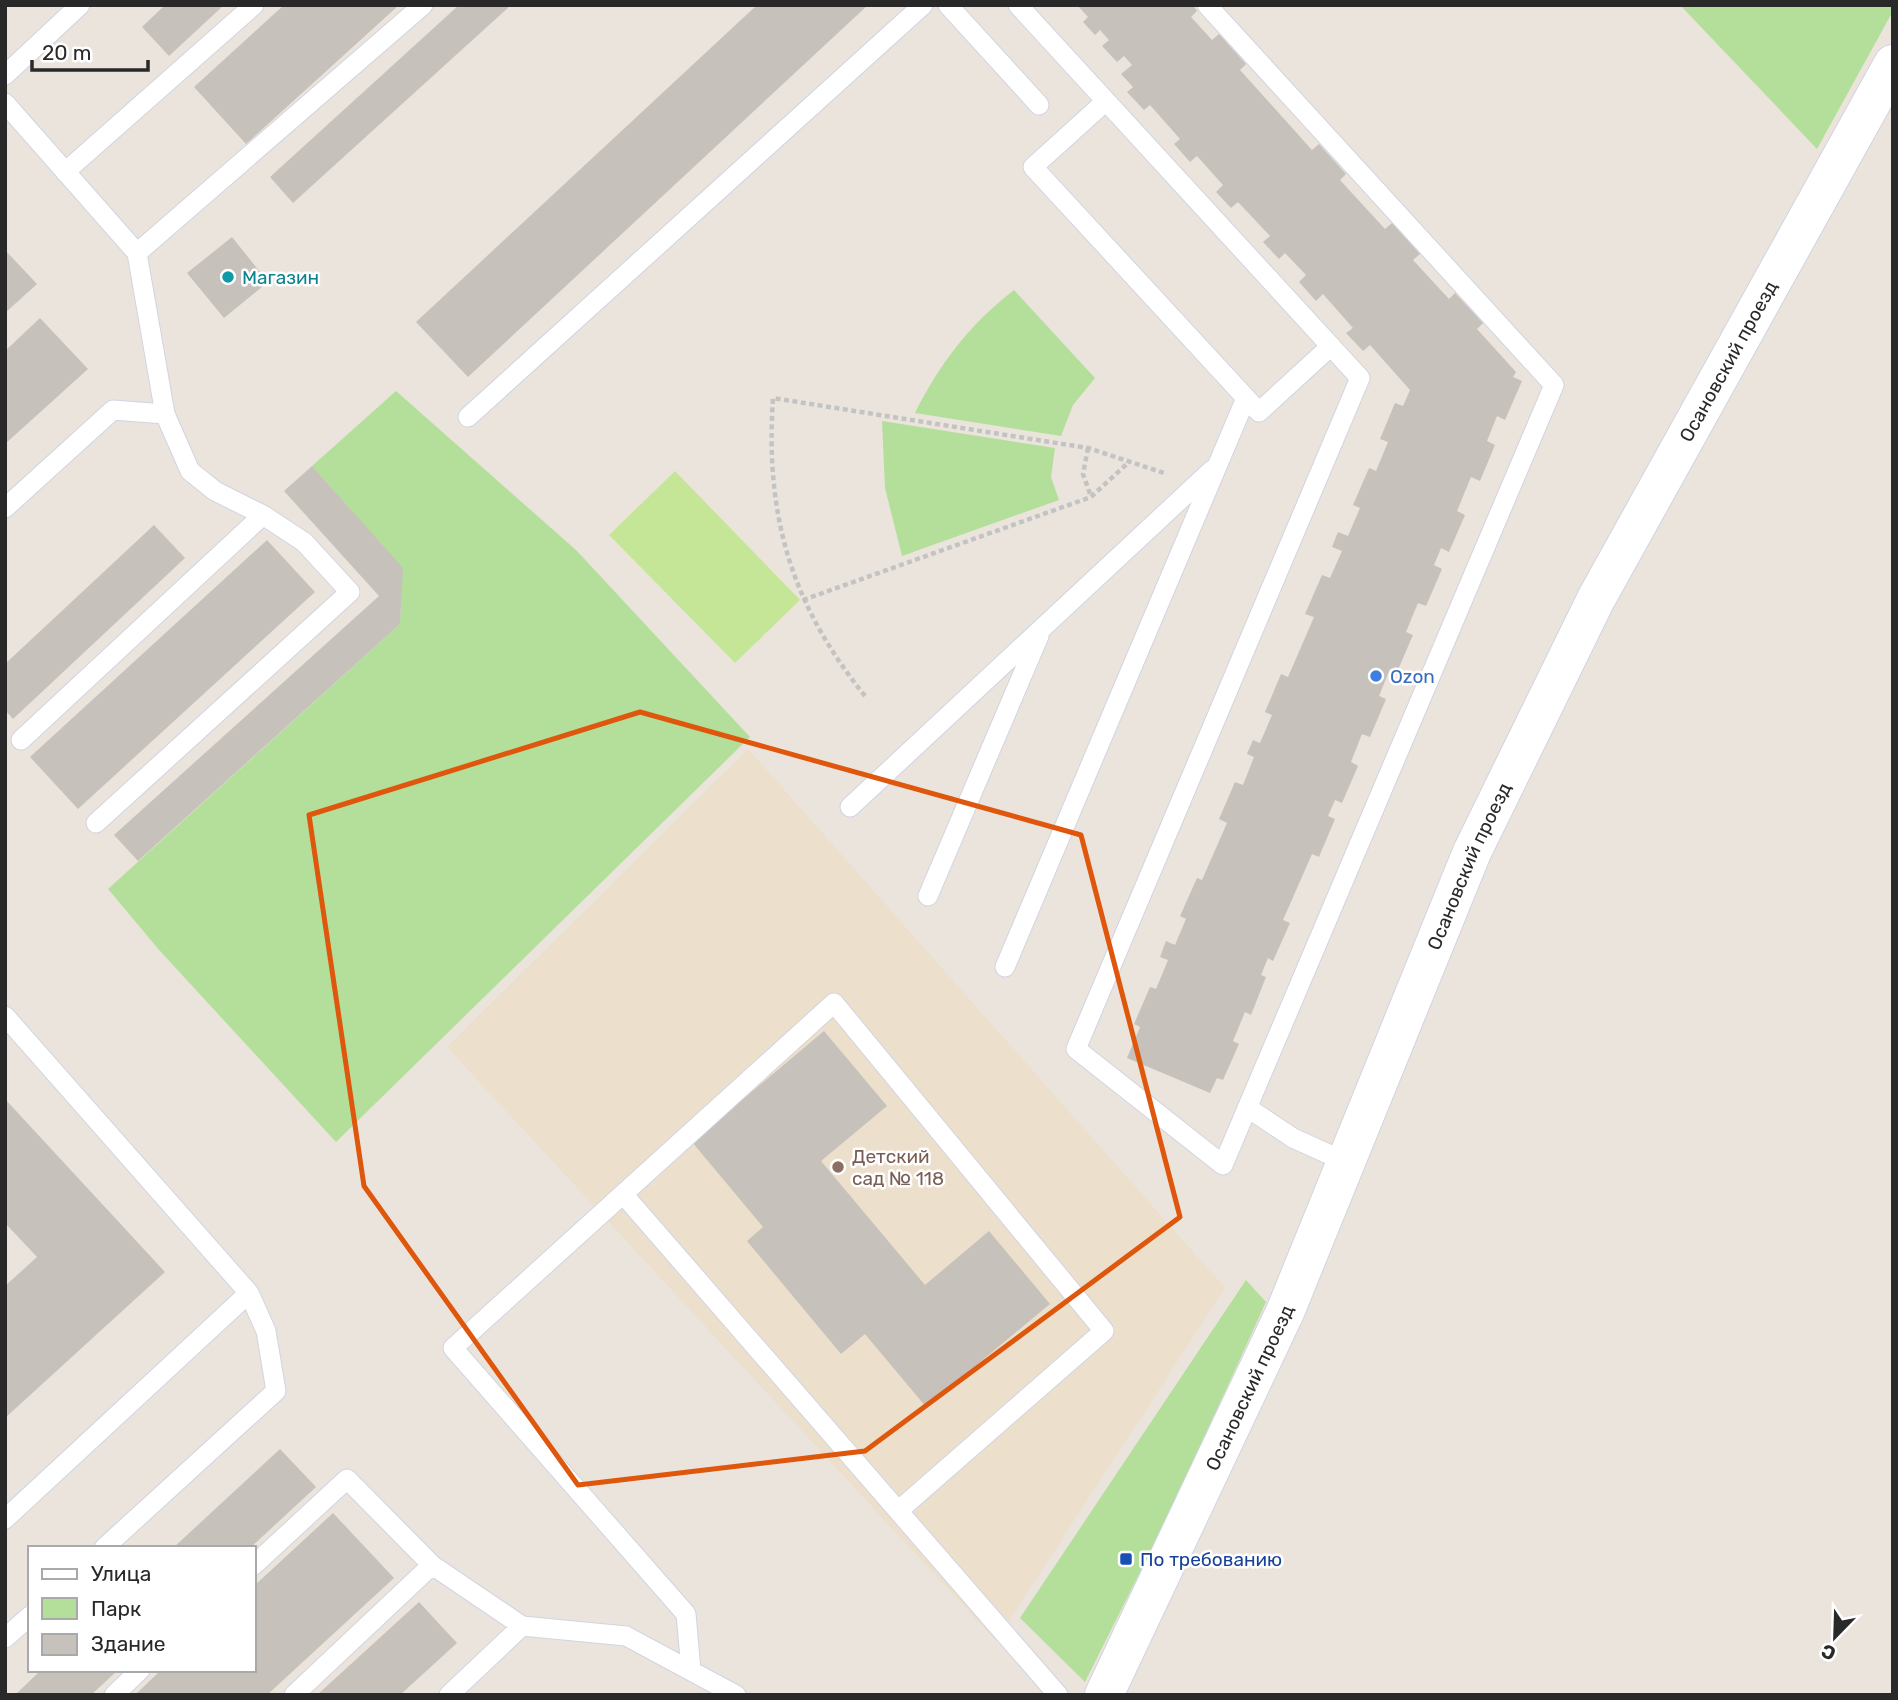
<svg xmlns="http://www.w3.org/2000/svg" width="1898" height="1700" viewBox="0 0 1898 1700" font-family="Rubik,sans-serif">
	<style>
		.education { fill: #ece0cc }
		.green { fill: #b3df9b }
		.pitch { fill: #c6e697 }
		.building { fill: #c6c1bb }
		.lines { fill: none; stroke-linecap: round; stroke-linejoin: round }
		.lane-casing { stroke: #d1d4e1; stroke-width: 21 }
		.street-casing { stroke: #d1d4e1; stroke-width: 40 }
		.path { stroke: #c3c3c3; stroke-width: 4.5; stroke-dasharray: 5 3.5; stroke-linecap: butt }
		.lane { stroke: #fff; stroke-width: 19 }
		.street { stroke: #fff; stroke-width: 38 }
		.marked { fill: none; stroke: #de570d; stroke-width: 5; stroke-linejoin: round }
		.culture-dot { fill: #0f9aa8; stroke: #fff; stroke-width: 2.5 }
		.shop-dot { fill: #3f7fe0; stroke: #fff; stroke-width: 2.5 }
		.education-dot { fill: #8d6e63; stroke: #fff; stroke-width: 2.5 }
		.transit-dot { fill: #1a4fb4; stroke: #fff; stroke-width: 2.5 }
		.labels { text-anchor: middle; dominant-baseline: central; stroke-width: 5; stroke-linejoin: round; paint-order: stroke }
		.culture-label { font-size: 19px; fill: #0d838f; stroke: #fff; text-anchor: start }
		.street-label { font-size: 19px; fill: #292929; stroke: #fff }
		.shop-label { font-size: 19px; fill: #366cbe; stroke: #fff; text-anchor: start }
		.education-label { font-size: 19px; fill: #785e54; stroke: #fff; text-anchor: start }
		.transit-label { font-size: 19px; fill: #164399; stroke: #fff; text-anchor: start }
	</style>
	<rect width="100%" height="100%" fill="#ebe4dc"/>
	<!-- education -->
	<path class="education" d="M748 749 1225 1288 996 1641 447 1047Z"/>
	<!-- green -->
	<path class="green" d="M1680 5H1893V11L1817 149Z
		M1014 290 1095 378 1073 405 1061 436 915 413C940 363 970 324 1014 290Z
		M396 391 576 550 750 737 336 1142 160 951 108 889 400 624 402 568 312 466Z
		M882 421 1055 448 1051 477 1059 500 902 556 885 488Z
		M1246 1280 1266 1302 1170 1512 1085 1682 1020 1618Z"/>
	<!-- pitch -->
	<path class="pitch" d="M675 471 800 600 735 663 609 535Z"/>
	<!-- building -->
	<path class="building" d="M165 5H224L169 56 142 27Z
		M284 5H399L246 144 194 87Z
		M459 5H511L293 203 270 177Z
		M757 5H868L468 377 416 322Z
		M1077 5H1193L1197 11 1191 17 1212 40 1219 34 1246 64 1240 70 1312 150 1319 144 1346 174 1340 180 1385 229 1392 223 1420 254 1413 260 1449 299 1455 293 1483 323 1477 329 1516 372 1513 377 1522 381 1505 420 1497 416 1487 441 1495 445 1480 481 1471 477 1457 511 1465 515 1449 552 1441 548 1434 565 1442 569 1426 606 1418 603 1406 632 1413 635 1397 672 1390 669 1379 696 1386 699 1370 737 1362 734 1351 762 1358 766 1342 803 1335 800 1328 816 1335 819 1319 857 1312 854 1283 920 1290 923 1273 961 1268 958 1261 975 1266 977 1251 1015 1245 1012 1233 1041 1239 1044 1223 1080 1217 1078 1210 1093 1127 1058 1140 1027 1134 1024 1150 987 1156 989 1168 960 1160 957 1166 941 1175 945 1186 919 1180 916 1197 878 1202 880 1227 823 1219 819 1235 782 1243 785 1254 757 1247 754 1253 740 1260 743 1272 715 1265 712 1281 674 1288 677 1314 617 1305 614 1322 575 1330 578 1342 551 1332 547 1338 532 1348 536 1360 508 1353 505 1369 468 1376 471 1388 442 1380 439 1395 403 1403 406 1410 390 1370 345 1363 351 1346 333 1353 328 1323 294 1316 301 1299 282 1306 275 1285 253 1279 259 1263 242 1270 236 1238 202 1231 208 1216 192 1223 185 1197 156 1190 162 1174 144 1180 139 1150 105 1144 110 1127 92 1133 87 1121 74 1132 65 1124 56 1117 62 1102 46 1109 40 1100 30 1095 35 1083 22 1088 17Z
		M232 237 268 282 224 318 187 273Z
		M5 250 37 284 5 313Z
		M40 318 88 369 5 444V351Z
		M312 466 403 568 400 624 138 861 114 835 379 596 284 491Z
		M154 525 185 558 13 719 5 710V664Z
		M267 540 315 592 78 809 30 757Z
		M824 1031 887 1106 821 1161 925 1285 989 1231 1050 1304 926 1407 865 1334 841 1354 747 1241 763 1227 692 1142Z
		M5 1099 165 1272 5 1418V1286L37 1257 5 1223Z
		M280 1449 316 1487 250 1548H173Z
		M333 1513 394 1578 267 1695H135L161 1670H254V1586Z
		M419 1602 457 1643 400 1695H317Z
		M41 1670H118L91 1695H15Z"/>
	<g class="lines">
		<defs>
			<path id="lane" d="M948 5 1039 105
				M1018 5 1360 378 1076 1049 1223 1165 1554 385 1207 5
				M5 75 80 5
				M1106 101 1033 167 1246 398 1259 412 1331 346
				M5 103 137 253 165 414 190 471 215 491 263 515
				M65 172 254 5
				M137 253 423 5
				M468 417 923 5
				M5 508 113 410 165 414
				M21 740 263 515 304 542 350 592 96 823
				M850 807 1212 470
				M928 896 1039 636
				M1005 967 1246 398
				M5 1016 249 1293 266 1331 276 1391 104 1548
				M1248 1108 1293 1138 1346 1162
				M623 1194 1058 1695
				M5 1519 249 1293
				M254 1565 347 1479 432 1565 522 1626 626 1636 736 1695
				M5 1638 30 1616
				M691 1670 686 1614 453 1348 834 1003 1104 1331 898 1511
				M114 1695 140 1670
				M294 1695 432 1565
				M449 1695 522 1626"/>
			<g id="street">
				<path id="s1" d="M1104 1695 1285 1312 1472 852 1596 599 1893 64"/>
			</g>
		</defs>
		<!-- lane casing -->
		<use href="#lane" class="lane-casing"/>
		<!-- street casing -->
		<use href="#street" class="street-casing"/>
		<!-- path -->
		<path class="path" d="M1088 448 1083 474 1091 497
			M803 600 1091 497 1129 462
			M865 696C791 604 765 516 773 398L1088 448 1167 474"/>
		<!-- lane -->
		<use href="#lane" class="lane"/>
		<!-- street -->
		<use href="#street" class="street"/>
	</g>
	<!-- marked area -->
	<path class="marked" d="M640 712 1081 835 1180 1217 865 1451 578 1485 364 1186 309 815Z"/>
	<!-- markers -->
	<circle class="culture-dot" cx="228" cy="277" r="7"/>
	<circle class="shop-dot" cx="1376" cy="676" r="7"/>
	<circle class="education-dot" cx="838" cy="1167" r="7"/>
	<rect class="transit-dot" x="1119" y="1552" width="14" height="14" rx="3.5"/>
	<g class="labels">
		<!-- culture labels -->
		<g class="culture-label">
			<text x="242" y="277">Магазин</text>
		</g>
		<!-- street labels -->
		<g class="street-label">
			<text stroke="none"><textPath href="#s1" startOffset="1474">Осановский проезд</textPath></text>
			<text stroke="none"><textPath href="#s1" startOffset="906">Осановский проезд</textPath></text>
			<text stroke="none"><textPath href="#s1" startOffset="340">Осановский проезд</textPath></text>
		</g>
		<!-- shop labels -->
		<g class="shop-label">
			<text x="1390" y="676">Ozon</text>
		</g>
		<!-- education labels -->
		<g class="education-label">
			<text x="852" y="1156">Детский<tspan x="852" dy="22">сад № 118</tspan></text>
		</g>
		<!-- transit labels -->
		<g class="transit-label">
			<text x="1140" y="1559">По требованию</text>
		</g>
	</g>
	<!-- border -->
	<rect width="1898" height="1700" fill="none" stroke="#292929" stroke-width="14"/>
	<!-- legend -->
	<rect x="28" y="1546" width="228" height="126" fill="#ffffff" stroke="#a9a9a9" stroke-width="2"/>
	<rect x="42" y="1569" width="35" height="10" fill="#ffffff" stroke="#a9a9a9" stroke-width="2"/>
	<text x="91" y="1581" font-size="21" fill="#292929">Улица</text>
	<rect x="42" y="1598" width="35" height="21" fill="#b3df9b" stroke="#a9a9a9" stroke-width="2"/>
	<text x="91" y="1616" font-size="21" fill="#292929">Парк</text>
	<rect x="42" y="1634" width="35" height="21" fill="#c6c1bb" stroke="#a9a9a9" stroke-width="2"/>
	<text x="91" y="1651" font-size="21" fill="#292929">Здание</text>
	<!-- north arrow -->
	<g transform="translate(1835 1637) rotate(203)" stroke="#ffffff" stroke-width="5" paint-order="stroke">
	<path d="M0-5L12 26L0 18L-12 26Z" fill="#292929"/>
	<text y="-10" font-size="19" font-weight="bold" text-anchor="middle" fill="#292929">С</text>
	</g>
	<!-- scale -->
	<path d="M32 60v10h116v-10" fill="none" stroke="#292929" stroke-width="3.5"/>
	<text x="42" y="60" font-size="21" fill="#292929" stroke="#ffffff" stroke-width="5" paint-order="stroke">20 m</text>
</svg>
